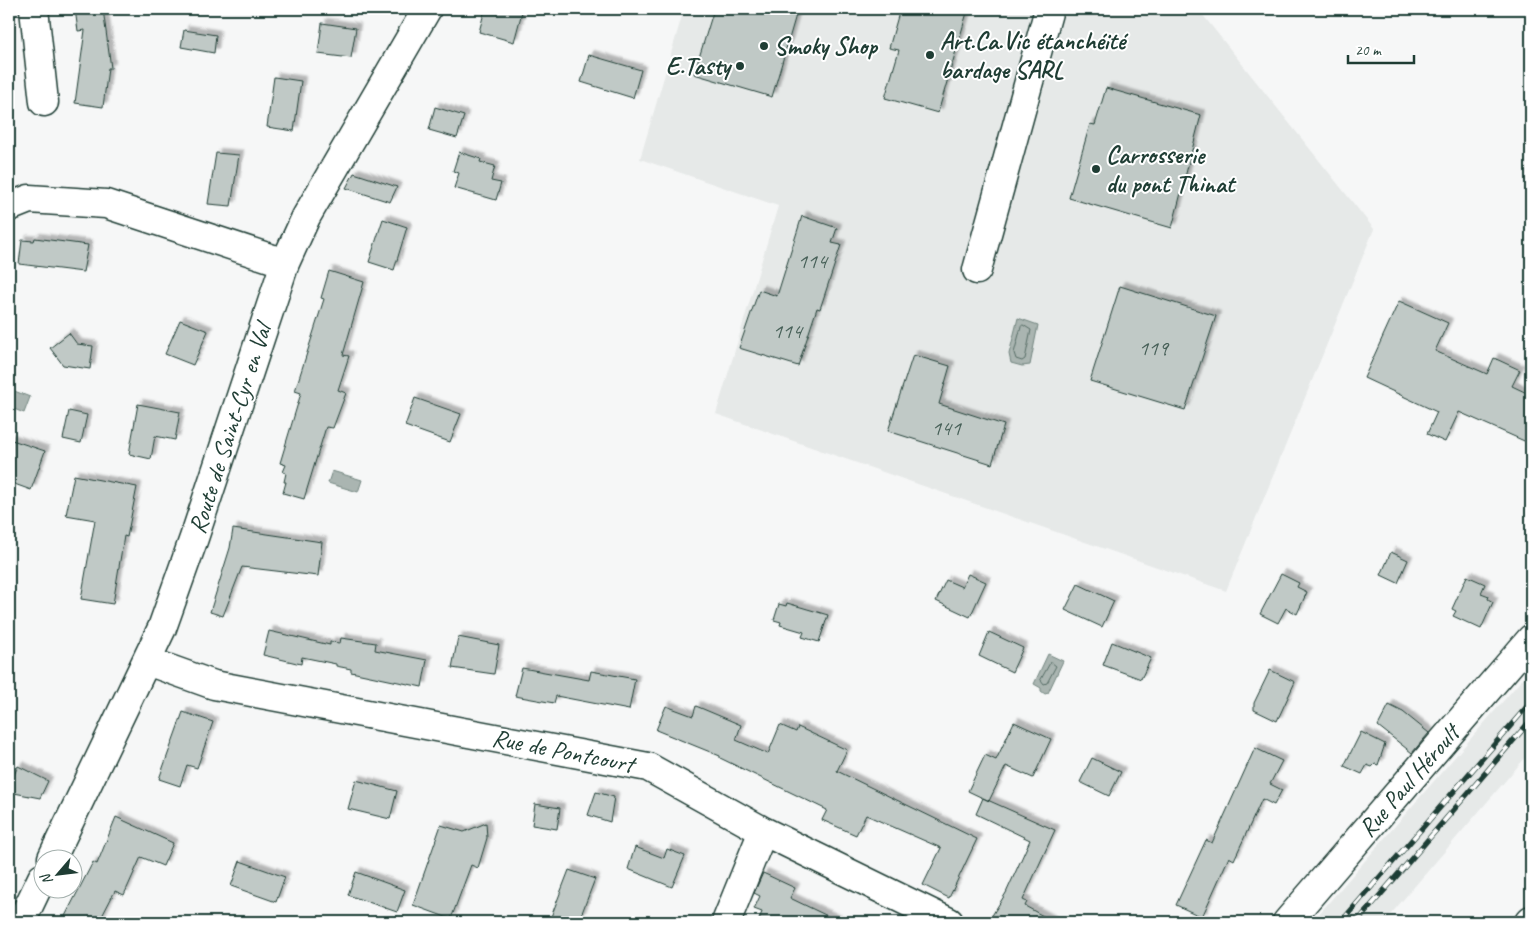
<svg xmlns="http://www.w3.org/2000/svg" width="1540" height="931" viewBox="0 0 1540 931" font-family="Caveat,sans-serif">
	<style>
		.built { fill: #e6e9e8 }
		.water { fill: #aab5b1; stroke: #72857f }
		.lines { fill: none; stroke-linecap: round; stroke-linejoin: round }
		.shore { stroke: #576d66; stroke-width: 1 }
		.building { fill: #c0c9c6; stroke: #1f3d34; filter: url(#shadow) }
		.minor-casing { stroke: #1f3d34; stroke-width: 31 }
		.major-casing { stroke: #1f3d34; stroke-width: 31 }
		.minor { stroke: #fff; stroke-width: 28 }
		.major { stroke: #fff; stroke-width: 28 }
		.rail-casing { stroke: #1f3d34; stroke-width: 5.5 }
		.rail { stroke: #fff; stroke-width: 4; stroke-dasharray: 11; stroke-linecap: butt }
		.poi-dot { fill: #1f3d34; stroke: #fff; stroke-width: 2 }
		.labels { text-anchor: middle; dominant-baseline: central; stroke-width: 4; stroke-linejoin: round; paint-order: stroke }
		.number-label { font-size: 22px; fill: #476058 }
		.poi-label { font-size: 25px; font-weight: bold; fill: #1f3d34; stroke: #fff; text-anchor: start }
		.street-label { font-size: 25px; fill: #1f3d34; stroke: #fff }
	</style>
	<defs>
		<filter id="shadow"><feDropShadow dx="4.5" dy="-4.5" stdDeviation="1" flood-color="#0004"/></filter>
	</defs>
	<rect width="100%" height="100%" fill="#f6f7f7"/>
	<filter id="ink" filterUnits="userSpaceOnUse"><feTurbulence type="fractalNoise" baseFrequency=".02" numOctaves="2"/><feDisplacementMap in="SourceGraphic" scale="10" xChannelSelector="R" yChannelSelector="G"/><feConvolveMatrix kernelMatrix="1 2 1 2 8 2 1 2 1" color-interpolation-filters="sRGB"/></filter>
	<g filter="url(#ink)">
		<!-- built -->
		<path class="built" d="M684 9H1198L1374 229 1226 591 716 414 778 206 640 159Z
			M1531 669V751L1384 922H1312Z"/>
		<!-- water -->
		<path class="water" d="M1018 318 1038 325 1030 365 1022 366 1011 363 1009 354Z
			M9 389 30 397 24 413 9 407Z
			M332 471 362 480 358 492 328 483Z
			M1048 654 1063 661 1048 693 1045 694 1041 691V688L1034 684Z"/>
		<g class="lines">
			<!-- shore -->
			<path class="shore" d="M1023 325 1031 330 1025 359 1022 361 1016 359 1014 353 1021 327Z
				M1051 662 1056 666 1047 683 1044 684 1041 680Z"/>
		</g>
		<!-- building -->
		<path class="building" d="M75 9H103L111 68H108L103 107 75 103 85 30 78 31Z
			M485 9H511L522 12 514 42 479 32Z
			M714 9H775L796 15 772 97 694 74Z
			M900 9H968L938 113 885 98 899 50 889 48Z
			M322 23 356 28 351 58 318 54Z
			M184 30 216 35 214 53 181 47Z
			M589 55 641 70 633 98 581 82Z
			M274 77 301 81 294 131 267 127Z
			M1106 88 1201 115 1172 228 1069 198 1090 124 1095 125Z
			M435 107 464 116 457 138 429 130Z
			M459 152 481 159 480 162 495 166 491 181 501 183 496 200 454 188 459 173 453 171Z
			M216 153 239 155 231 206 208 204Z
			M354 173 397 187 390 202 346 188Z
			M802 216 837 228 832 243 841 245 820 309 817 308 798 366 739 348 759 290 777 296Z
			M383 219 407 227 394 270 369 262Z
			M35 238 88 245 83 272 19 264 22 240 34 241Z
			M329 271 364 282 343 355 349 356 338 390 346 393 333 428 326 427 304 499 283 493 286 482H284L286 473 283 472 286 465 280 463 301 393 295 391 324 299 321 298Z
			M1120 286 1216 316 1185 410 1090 381Z
			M1399 301 1448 323 1435 351 1487 374 1494 358 1520 370 1512 386 1531 395V444L1459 412 1445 442 1427 434 1437 412 1364 378Z
			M180 320 208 331 193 365 165 354Z
			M69 333 77 344 93 346 90 369 63 365 50 348Z
			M913 355 950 366 939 404 1004 425 992 464 888 431Z
			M415 398 461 414 450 442 405 426Z
			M138 404 180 412 175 440 155 436 151 459 129 454Z
			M69 411 87 415 81 443 63 439Z
			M9 439 45 451 31 490 9 482Z
			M74 475 137 487 127 537 124 536 113 604 81 599 95 520 66 515Z
			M233 529 322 542 318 576 242 567 223 616 210 612 230 548Z
			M1391 552 1408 560 1398 583 1381 575Z
			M968 574 986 582 970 617 936 601 946 580 962 587Z
			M1281 574 1299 583 1297 587 1307 592 1297 614 1286 608 1278 623 1260 614Z
			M1467 576 1485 584 1481 593 1489 596 1488 599 1493 602 1481 629 1453 616 1456 611 1452 609Z
			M1078 584 1114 601 1102 627 1065 610Z
			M787 603 828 615 819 642 802 637 804 632 780 625 781 622 774 620 779 604 786 606Z
			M269 631 330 645V642L340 643 341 638 376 643 375 650 427 660 422 687 351 672V669L336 666V664L302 657 301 664 263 655Z
			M989 632 1023 648 1012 672 979 656Z
			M458 637 499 645 494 674 452 668Z
			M1112 642 1151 658 1141 679 1103 665Z
			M522 668 589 680 591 671 635 679 629 710 556 696 554 703 515 696Z
			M1270 670 1295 682 1277 721 1254 710V703Z
			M1389 705 1403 712 1429 733 1412 753 1378 726Z
			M666 706 693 716 696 706 741 725 736 740 768 754 780 725 796 732 798 727 847 750 837 771 977 839 949 898 923 885 941 848 866 815 856 835 822 820 827 810 720 758V756L656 730Z
			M183 712 213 722 197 768 187 765 180 786 159 779Z
			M1014 722 1051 739 1033 778 1006 766 989 801 968 791 985 755 996 760Z
			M1361 732 1385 744 1378 765 1375 764 1372 767 1367 765 1362 774 1344 766Z
			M1255 748 1282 761 1270 784 1282 790 1274 805 1262 799 1234 860 1229 857 1202 917 1176 905 1206 840 1212 843Z
			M1092 758 1121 772 1109 796 1080 782Z
			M18 766 48 781 40 798 9 792V786Z
			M356 780 397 791 390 819 348 809Z
			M596 792 614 797 610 822 588 815Z
			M983 798 1055 830 1023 900 1027 902 1025 906 1054 922H988L1006 893 1030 840 976 814Z
			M535 804 560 808 557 829 532 825Z
			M116 817 173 843 163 866 141 857 124 895 115 891 99 922H62L93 862 97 864Z
			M486 823 487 838 478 868 471 865 451 919 413 905 441 825 464 832Z
			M635 847 664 858 667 849 685 856 672 887 628 869Z
			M240 861 285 877 276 902 231 886Z
			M569 870 595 879 580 918 572 915 571 922H549Z
			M356 872 405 890 397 912 348 895Z
			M763 873 795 888 790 898 840 922H758L762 912 754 909 760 896 754 893Z"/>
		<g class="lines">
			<defs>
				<path id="minor" d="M34 9 44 102
					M9 207 29 199 106 204 285 263
					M977 270 1049 9
					M147 661 214 685 648 767 763 831 949 922
					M52 858 162 628 194 538 285 263 306 217 427 9
					M21 922 42 878
					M726 922 763 831
					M1287 922 1531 639"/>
				<path id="major" d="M1529 922 1531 920"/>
			</defs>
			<!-- minor casing -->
			<use href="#minor" class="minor-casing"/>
			<!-- major casing -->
			<use href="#major" class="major-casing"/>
			<!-- minor -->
			<use href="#minor" class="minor"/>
			<!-- major -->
			<use href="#major" class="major"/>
			<defs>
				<path id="rail" d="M1341 922 1531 702
					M1357 922 1531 720"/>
			</defs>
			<!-- rail casing -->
			<use href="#rail" class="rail-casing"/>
			<!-- rail -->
			<use href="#rail" class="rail"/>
		</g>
	</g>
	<!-- markers -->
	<g class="poi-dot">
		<circle cx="764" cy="46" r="5"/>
		<circle cx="930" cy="55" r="5"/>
		<circle cx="740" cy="66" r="5"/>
		<circle cx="1096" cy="169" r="5"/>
	</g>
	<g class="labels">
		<!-- number labels -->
		<g class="number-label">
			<text x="812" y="261">114</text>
			<text x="787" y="331">114</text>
			<text x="1153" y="348">119</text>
			<text x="946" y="428">141</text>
		</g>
		<!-- poi labels -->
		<g class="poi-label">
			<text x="940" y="41">Art.Ca.Vic étanchéité<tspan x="940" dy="29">bardage SARL</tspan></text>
			<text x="774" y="46">Smoky Shop</text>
			<text x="730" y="66" text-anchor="end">E.Tasty</text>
			<text x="1106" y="155">Carrosserie<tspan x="1106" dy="29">du pont Thinat</tspan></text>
		</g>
		<!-- street labels -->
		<g class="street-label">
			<text transform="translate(230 429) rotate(-72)">Route de Saint-Cyr en Val</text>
			<text transform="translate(563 751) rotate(11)">Rue de Pontcourt</text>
			<text transform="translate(1409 781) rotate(-49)">Rue Paul Héroult</text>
		</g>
	</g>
	<!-- margin -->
	<rect width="1540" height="931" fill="none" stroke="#fff" stroke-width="30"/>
	<rect x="15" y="15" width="1510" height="901" fill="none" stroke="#1f3d34" stroke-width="2" filter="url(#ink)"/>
	<!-- north arrow -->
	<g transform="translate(58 874) rotate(242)"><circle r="24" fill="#ffffff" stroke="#a5b1ae"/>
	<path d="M0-4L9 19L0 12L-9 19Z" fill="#1f3d34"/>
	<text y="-8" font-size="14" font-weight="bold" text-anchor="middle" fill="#1f3d34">N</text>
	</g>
	<!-- scale -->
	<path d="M1348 55v8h66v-8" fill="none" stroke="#1f3d34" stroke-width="2.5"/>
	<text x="1355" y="55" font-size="15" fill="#1f3d34" stroke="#ffffff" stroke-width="4" paint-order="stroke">20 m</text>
</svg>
